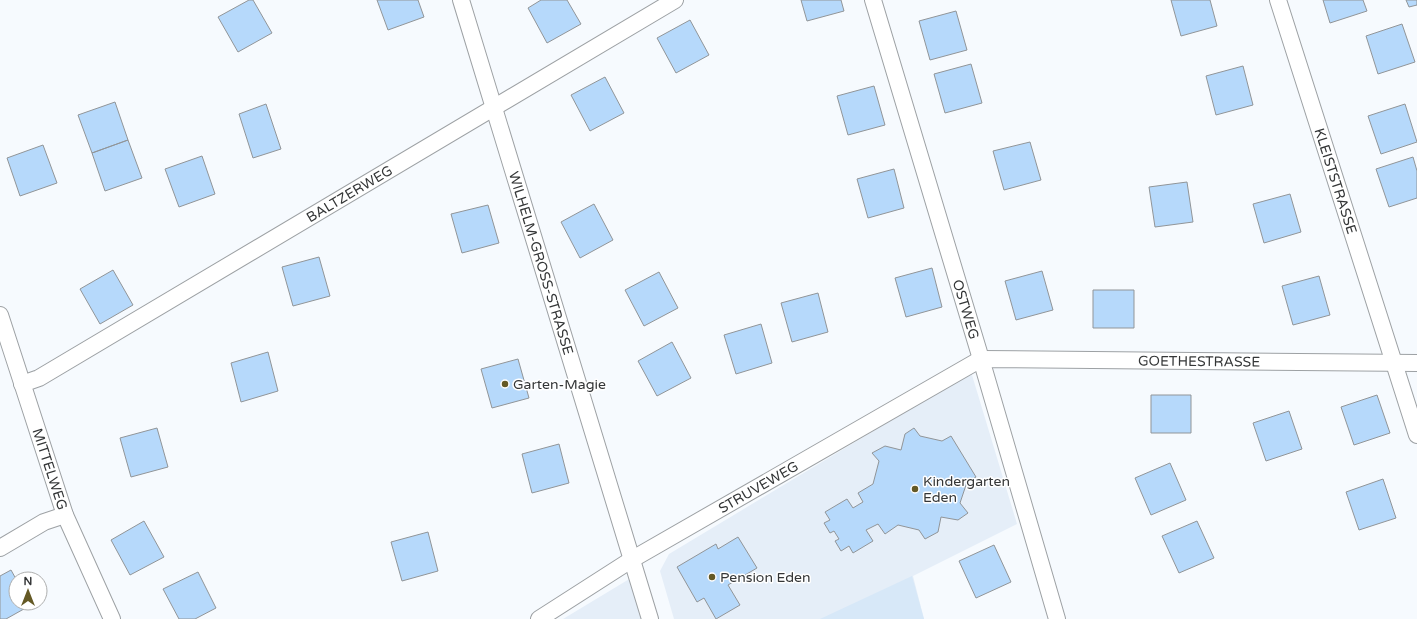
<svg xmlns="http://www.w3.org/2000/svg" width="1417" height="619" viewBox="0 0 1417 619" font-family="'Varela Round',sans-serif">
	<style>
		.built { fill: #e5eef8 }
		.green { fill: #d7e8f8 }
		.building { fill: #b6d9fb; stroke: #919598 }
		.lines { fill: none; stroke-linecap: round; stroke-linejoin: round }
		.street-casing { stroke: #9da1a4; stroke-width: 18 }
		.street { stroke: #fff; stroke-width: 16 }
		.poi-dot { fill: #645925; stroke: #fff; stroke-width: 1.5 }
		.labels { text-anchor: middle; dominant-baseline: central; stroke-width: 3; stroke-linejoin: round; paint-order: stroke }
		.street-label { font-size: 14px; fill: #343637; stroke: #fff }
		.poi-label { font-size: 14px; fill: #343637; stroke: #fff; text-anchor: start }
	</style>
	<rect width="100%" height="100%" fill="#f6fafe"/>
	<!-- built -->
	<path class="built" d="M972 375 1017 524 913 576 924 619H674L660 571 669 554 960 379Z
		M631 578 644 619H563Z"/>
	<!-- green -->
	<path class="green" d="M912 576 924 619H820Z"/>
	<!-- building -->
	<path class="building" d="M249 0H253L272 33 238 52 218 17Z
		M377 0H418L424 17 388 30Z
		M541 0H567L581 24 547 43 528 8Z
		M801 0H841L844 11 807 21Z
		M1171 0H1210L1217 26 1181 36Z
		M1323 0H1363L1367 11 1330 23Z
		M1406 0H1417V5L1409 7Z
		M956 11 967 50 930 60 919 21Z
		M690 20 709 55 676 73 657 38Z
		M1402 24 1415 62 1378 74 1366 36Z
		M971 64 982 103 945 113 934 74Z
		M1243 66 1253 105 1216 115 1206 76Z
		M605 77 624 113 590 131 571 95Z
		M874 86 885 125 848 135 837 96Z
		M115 102 128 140 92 153 78 115Z
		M266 104 281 149 253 158 239 114Z
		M1405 104 1417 142 1381 154 1368 116Z
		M128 140 142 178 105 191 92 153Z
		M1030 142 1041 180 1004 190 993 151Z
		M43 145 57 183 20 196 7 158Z
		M202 156 215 194 179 207 165 169Z
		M1413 157 1417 171V198L1389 207 1376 169Z
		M894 169 904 208 868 218 857 179Z
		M1187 182 1193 222 1155 227 1149 187Z
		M1290 194 1301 232 1264 243 1253 204Z
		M594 204 613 240 580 258 561 222Z
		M488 205 499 243 462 253 451 214Z
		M319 257 330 296 293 306 282 267Z
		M932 268 942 307 906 317 895 278Z
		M113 270 133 305 100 324 80 289Z
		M1042 271 1053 310 1016 320 1005 281Z
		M659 272 678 308 644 326 625 290Z
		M1319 276 1330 315 1293 325 1282 286Z
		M1093 290H1134V328H1093Z
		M818 293 828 332 792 342 781 303Z
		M761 324 772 363 736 374 724 335Z
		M672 342 691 378 657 396 638 361Z
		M268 352 278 391 241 402 231 363Z
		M518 359 529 398 492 408 481 369Z
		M1151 395H1191V433H1151Z
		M1377 395 1390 433 1354 445 1341 407Z
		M1289 411 1302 449 1266 461 1253 423Z
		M157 428 168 467 131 477 120 438Z
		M914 428 920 436 942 441 951 436 976 477 967 482 960 503 968 513 958 520 941 517 938 532 925 539 919 530 898 525 885 534 878 524 866 530 873 541 853 553 849 546 841 551 835 541 839 539 834 531 830 533 824 523 830 520 825 512 847 499 853 508 863 502 858 493 873 484 879 461 872 453 885 446 901 450 905 434Z
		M559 444 569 483 532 493 522 454Z
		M1170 463 1186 500 1151 515 1135 478Z
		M1383 479 1396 518 1359 530 1346 492Z
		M144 521 164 557 130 575 111 540Z
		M1197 521 1214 558 1179 573 1162 536Z
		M428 532 438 571 402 581 391 542Z
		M738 537 757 568 728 585 740 605 716 619 704 598 697 602 677 567 716 544 718 549Z
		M994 545 1011 582 976 598 959 561Z
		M11 570 16 579V603H29L31 605 6 619H0V576Z
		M198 572 216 608 195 619H179L163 589Z"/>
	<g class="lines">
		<defs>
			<g id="street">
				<path id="s1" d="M461 0 650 619"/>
				<path id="s2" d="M873 0 981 359 1057 619"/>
				<path id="s3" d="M1278 0 1417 435"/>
				<path id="s4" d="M0 315 65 515 112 619"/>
				<path id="s5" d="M22 384 39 378 675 0"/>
				<path d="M0 548 44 522 65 515"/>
				<path id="s6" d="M539 619 631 560 981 359 1417 363"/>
			</g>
		</defs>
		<!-- street casing -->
		<use href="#street" class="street-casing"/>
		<!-- street -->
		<use href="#street" class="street"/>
	</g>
	<!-- markers -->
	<g class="poi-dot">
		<circle cx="505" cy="384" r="4"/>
		<circle cx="915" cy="489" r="4"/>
		<circle cx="712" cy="577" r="4"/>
	</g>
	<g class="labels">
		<!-- street labels -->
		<g class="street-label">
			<text stroke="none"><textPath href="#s3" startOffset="190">KLEISTSTRASSE</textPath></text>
			<text stroke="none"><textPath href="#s5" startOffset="379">BALTZERWEG</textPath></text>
			<text stroke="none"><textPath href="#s1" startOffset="275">WILHELM-GROSS-STRASSE</textPath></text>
			<text stroke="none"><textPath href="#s2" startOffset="323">OSTWEG</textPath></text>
			<text stroke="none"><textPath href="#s6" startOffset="731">GOETHESTRASSE</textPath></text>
			<text stroke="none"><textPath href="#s4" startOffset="162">MITTELWEG</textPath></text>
			<text stroke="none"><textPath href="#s6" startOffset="256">STRUVEWEG</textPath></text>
		</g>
		<!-- poi labels -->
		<g class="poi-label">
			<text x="513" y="384">Garten-Magie</text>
			<text x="923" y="481">Kindergarten<tspan x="923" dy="16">Eden</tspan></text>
			<text x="720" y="577">Pension Eden</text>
		</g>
	</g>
	<!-- north arrow -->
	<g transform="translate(28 591)"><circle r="19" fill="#ffffff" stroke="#aeafaf"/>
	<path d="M0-3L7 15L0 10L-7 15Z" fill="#645925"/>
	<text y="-6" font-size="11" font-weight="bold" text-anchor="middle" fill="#343637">N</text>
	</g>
</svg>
